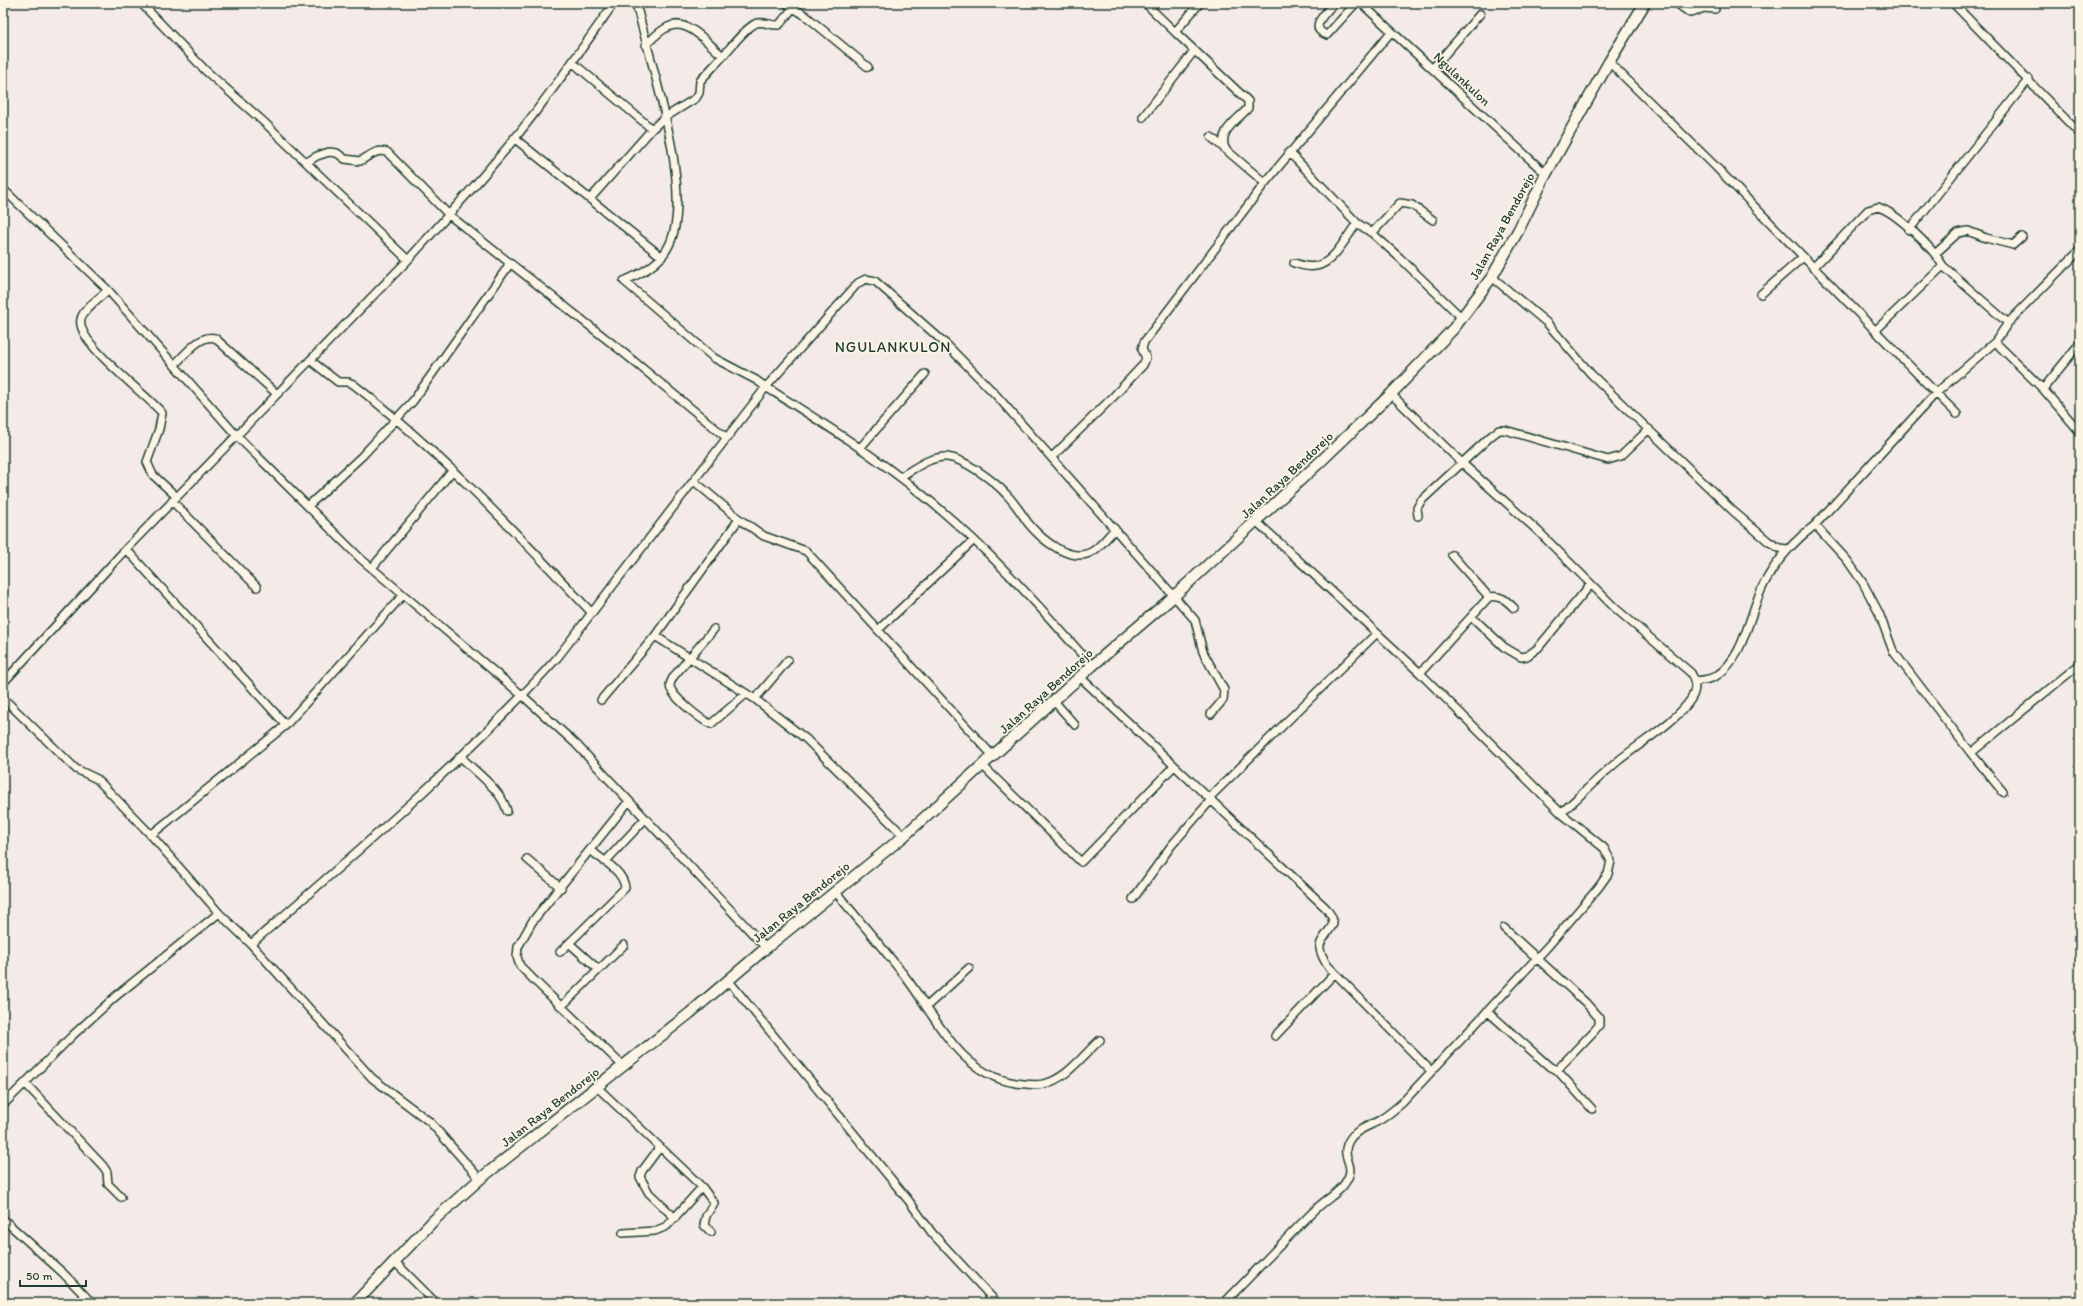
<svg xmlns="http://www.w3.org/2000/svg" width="2083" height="1306" viewBox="0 0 2083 1306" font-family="Itim,sans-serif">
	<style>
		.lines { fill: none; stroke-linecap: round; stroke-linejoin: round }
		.minor-casing { stroke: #1f3d34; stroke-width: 10 }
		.secondary-casing { stroke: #1f3d34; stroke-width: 13 }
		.minor { stroke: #fcf5e5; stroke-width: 7 }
		.secondary { stroke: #fcf5e5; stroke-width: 10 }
		.labels { text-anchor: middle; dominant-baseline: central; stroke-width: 3.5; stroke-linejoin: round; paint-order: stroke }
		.street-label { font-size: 13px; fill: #1f3d34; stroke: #fcf5e5 }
		.quarter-label { font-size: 15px; letter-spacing: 1px; fill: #1f3d34; stroke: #fcf5e5 }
	</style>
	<rect width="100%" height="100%" fill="#f4ebe8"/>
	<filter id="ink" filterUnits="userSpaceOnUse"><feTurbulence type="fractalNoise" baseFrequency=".025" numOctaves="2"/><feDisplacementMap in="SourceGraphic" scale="8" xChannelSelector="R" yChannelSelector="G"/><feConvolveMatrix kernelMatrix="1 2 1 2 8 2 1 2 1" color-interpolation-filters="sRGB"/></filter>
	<g filter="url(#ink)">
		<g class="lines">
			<defs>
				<path id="minor" d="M141 3 206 71 265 123 408 260
					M636 3C649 60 698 198 667 249 658 265 640 274 624 281L714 358 756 380 766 387 858 283 866 279 875 281 947 345 996 395 1195 620 1203 652 1224 690 1223 700 1211 714
					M786 3 806 16 868 67
					M1145 3 1175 32
					M1200 3 1175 32 1248 101V108C1238 120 1216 132 1226 150
					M1334 3C1326 13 1307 28 1327 35L1356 3
					M1361 3 1546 174
					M1676 3 1690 13 1704 8 1715 9
					M1953 3 2080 134
					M646 45C652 39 659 31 668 27 688 17 709 45 723 56 730 48 747 26 757 23 764 21 771 26 779 25L793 8
					M572 62 652 129
					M1609 62 1715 166 1936 393 1815 525C1794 541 1778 558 1765 582 1749 611 1746 657 1716 676 1710 680 1702 680 1695 681
					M1433 68 1480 14
					M1143 117 1194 51
					M1211 137 1265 183
					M514 138 662 257
					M1289 152 1357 223 1372 233 1400 258 1461 317
					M307 162 317 156 329 152 337 153 345 159 360 161C370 156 375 149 387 152L449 215 619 349 727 438
					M3 189 108 290 236 435 361 559 523 696 576 744 766 948
					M590 199 652 129 664 118 696 98 699 93 700 81 723 56
					M1909 230 2029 79
					M1372 233 1400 203 1412 205 1433 220
					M1936 253 1958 233 1968 231 1986 238 2013 245 2022 237
					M1294 263C1301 265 1309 268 1316 266 1334 263 1347 236 1357 223
					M1813 268 1868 210 1878 207C1897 213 1933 248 1943 266L2008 323
					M1492 277 1547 323 1591 374 1733 511 1768 541 1779 548 1787 549
					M108 290C100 298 83 309 81 319 75 343 147 394 162 413L159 429 147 462 153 475 177 497
					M1761 294 1803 257
					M1876 330 1943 266
					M1995 342 2043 389 2080 432
					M310 360 338 382H348L353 384C441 452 516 533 592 613
					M175 364C185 355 200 334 215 338L277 394
					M2043 389 2080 343
					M1391 394 1462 463 1538 531 1615 608 1691 673C1696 682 1697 690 1691 699 1676 722 1640 743 1618 761 1599 777 1580 796 1561 813
					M1957 414 1936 393 1995 342 2008 323 2080 250
					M860 448 925 374
					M1052 457 1114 396 1143 365 1146 358 1142 349 1144 342 1265 183 1391 32
					M900 477C914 469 930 456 947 457 965 459 994 481 1006 494 1015 503 1021 513 1028 523 1041 539 1071 565 1093 551 1101 546 1108 536 1115 529
					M694 481 739 519 764 536 806 551 993 756
					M172 501 257 587
					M308 506 362 456 413 401 507 268 509 262
					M1418 516 1417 508 1421 501 1491 436 1499 430H1505L1608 460 1621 456 1649 429
					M1815 525 1847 560 1863 583 1879 613 1893 651 1971 753 2080 664
					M126 549 286 725
					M1452 555 1489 597
					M372 568 453 470
					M1472 617 1504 647 1521 657 1527 656 1538 648 1591 584
					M714 629 674 676C671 681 668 686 672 691 677 700 702 721 711 724L746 694
					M878 630 974 540
					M655 636 739 519
					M1420 673 1489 597C1501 595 1506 600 1514 608
					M1080 677 1326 908 1332 917 1333 924C1322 944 1313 941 1327 965L1431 1071
					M3 683 126 549 408 260C443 221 478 183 511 143 548 98 581 50 614 3
					M3 698 76 769 97 779 151 835 219 913 251 944 372 1078 430 1122 480 1179
					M755 699 788 660
					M601 700 655 636 755 699 806 739 904 836
					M1054 701 1075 725
					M1971 753 2003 792
					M460 756C476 773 501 789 507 811
					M983 766 1081 862 1174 766
					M1209 798 1377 633
					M151 835 286 725 403 595
					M527 859 561 888
					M605 862 645 819
					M835 891C860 922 886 951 910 983 939 1023 962 1075 1016 1083 1025 1084 1035 1086 1043 1084 1066 1080 1084 1054 1100 1040
					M1133 899 1171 846 1211 800
					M1504 928 1586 1003 1599 1018V1025L1595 1030 1557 1070
					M569 943 598 969
					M251 944C356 853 463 762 557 658L766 387C818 420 871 453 919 492 983 543 1038 604 1092 666
					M560 952 625 888C624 872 603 860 591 851
					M728 980 909 1201 932 1233 997 1303
					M562 1006 624 945
					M926 1007 969 968
					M1487 1011 1550 1067 1557 1070 1592 1109
					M1275 1036 1335 973
					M623 1066 536 982 520 966 517 957 518 947 532 922 629 801
					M25 1083 103 1166 107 1172 108 1184 121 1197
					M597 1087 702 1187 714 1203 706 1216 704 1225 711 1232
					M3 1105 73 1035 116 996 219 913
					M660 1147 642 1171 640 1177 649 1193 675 1218
					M3 1219 63 1273 92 1303
					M623 1233 655 1231 667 1226 702 1187
					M395 1262 436 1303
					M1224 1303C1255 1272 1285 1239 1316 1209 1324 1201 1335 1195 1342 1187 1360 1165 1341 1161 1347 1145 1352 1130 1368 1127 1380 1120 1388 1115 1395 1109 1402 1103L1549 945 1598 888 1608 874 1611 861 1604 848 1561 813 1420 673 1256 521"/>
				<path id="secondary" d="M355 1303 435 1219 480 1179 690 1013 766 948 904 836 1092 666 1173 597 1320 462 1391 394 1454 328 1492 277 1519 229 1546 174 1609 62 1645 3"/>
			</defs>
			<!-- minor casing -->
			<use href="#minor" class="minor-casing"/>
			<!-- secondary casing -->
			<use href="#secondary" class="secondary-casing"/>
			<!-- minor -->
			<use href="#minor" class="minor"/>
			<!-- secondary -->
			<use href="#secondary" class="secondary"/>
		</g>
	</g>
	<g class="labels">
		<!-- street labels -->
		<g class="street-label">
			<text transform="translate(1462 79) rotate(43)">Ngulankulon</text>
			<text transform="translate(1502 226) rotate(-61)">Jalan Raya Bendorejo</text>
			<text transform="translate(1287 475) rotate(-43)">Jalan Raya Bendorejo</text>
			<text transform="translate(1046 691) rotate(-42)">Jalan Raya Bendorejo</text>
			<text transform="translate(801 902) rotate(-39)">Jalan Raya Bendorejo</text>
			<text transform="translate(550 1107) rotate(-38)">Jalan Raya Bendorejo</text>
		</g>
		<!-- quarter labels -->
		<g class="quarter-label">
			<text x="893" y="347">NGULANKULON</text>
		</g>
	</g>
	<!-- margin -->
	<rect width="2083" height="1306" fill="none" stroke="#fcf5e5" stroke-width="16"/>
	<rect x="8" y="8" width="2067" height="1290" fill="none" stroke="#1f3d34" stroke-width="1.5" filter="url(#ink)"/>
	<!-- scale -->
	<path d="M20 1280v6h66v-6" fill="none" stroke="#1f3d34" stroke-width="2"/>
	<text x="26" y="1280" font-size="12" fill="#1f3d34" stroke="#fcf5e5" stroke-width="3" paint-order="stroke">50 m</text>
</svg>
